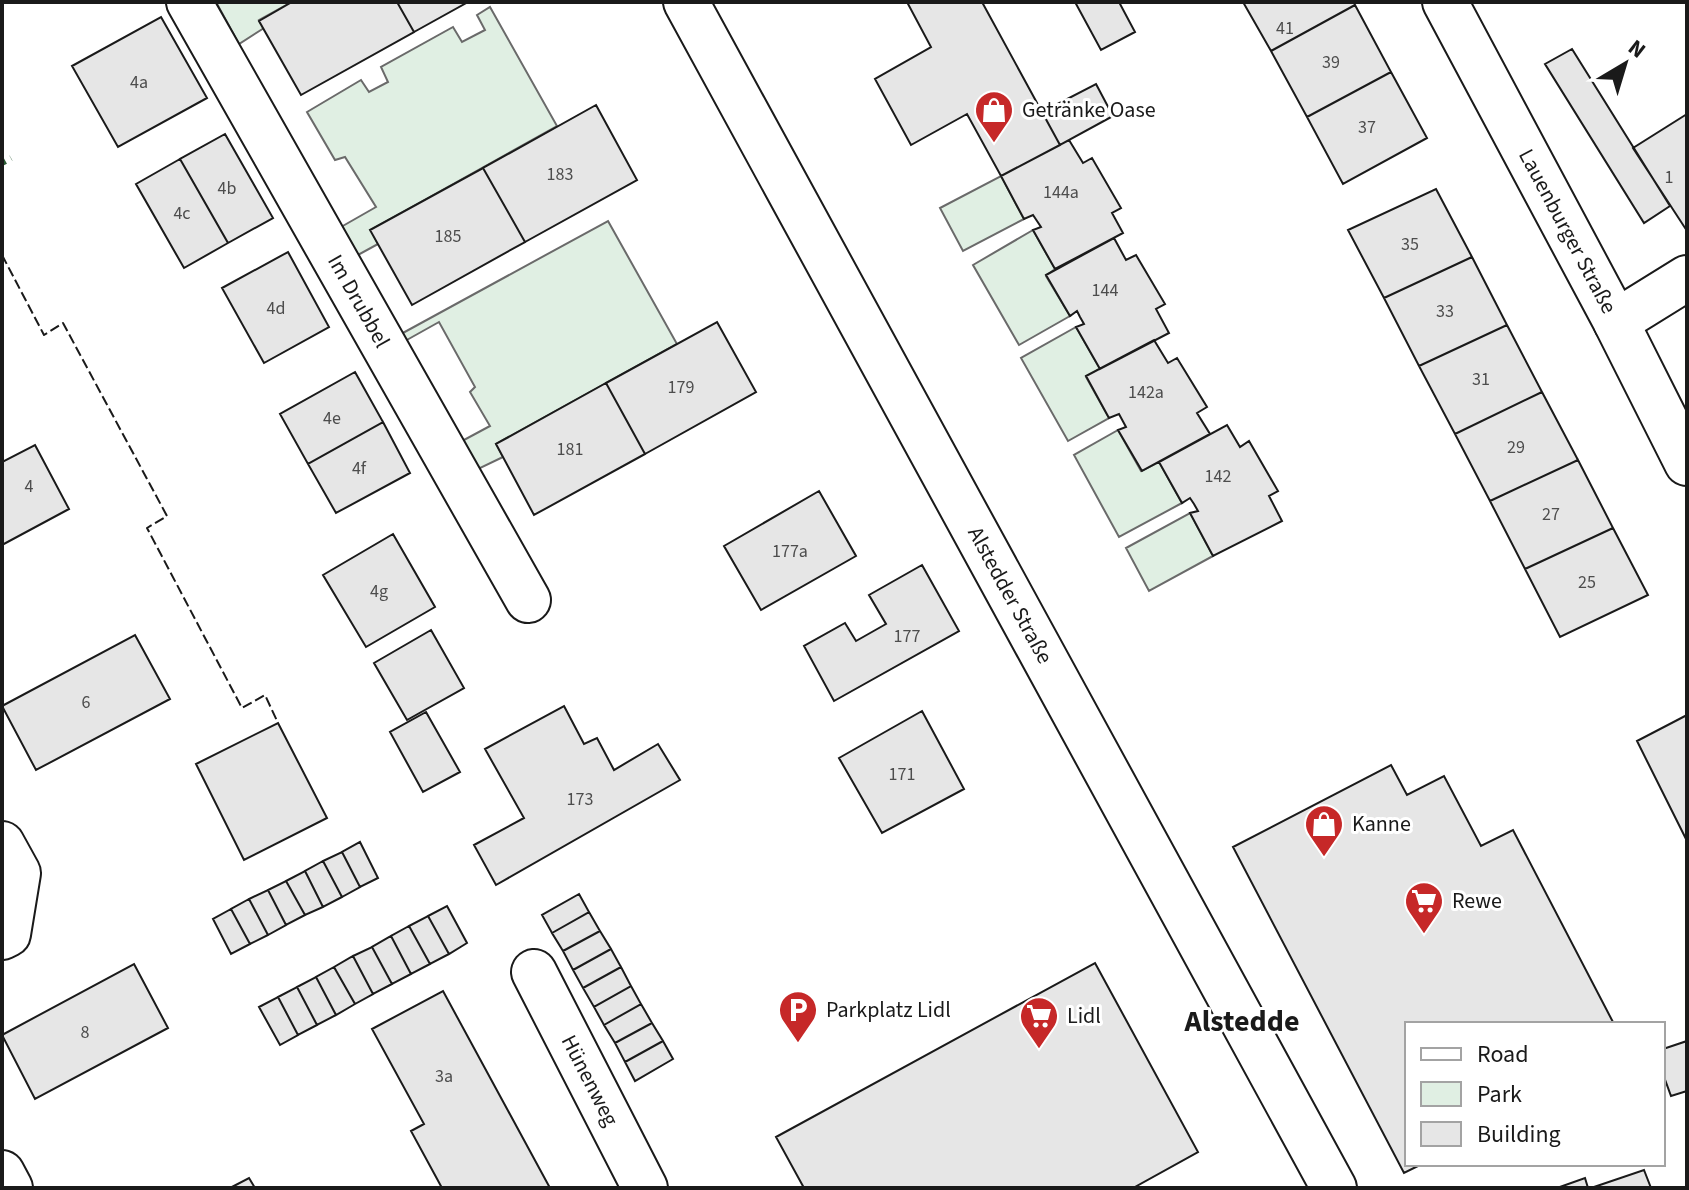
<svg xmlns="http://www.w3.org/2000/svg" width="1689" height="1190" viewBox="0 0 1689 1190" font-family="'Source Sans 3',sans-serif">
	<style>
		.green { fill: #e0efe3; stroke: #6a6a6a; stroke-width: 2 }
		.building { fill: #e6e6e6; stroke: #1a1a1a; stroke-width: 2 }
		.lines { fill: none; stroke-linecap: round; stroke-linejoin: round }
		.minor-casing { stroke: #1a1a1a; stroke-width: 48 }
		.minor { stroke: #fff; stroke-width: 44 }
		.hedge { stroke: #2b5a34; stroke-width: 6; stroke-dasharray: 4 6; stroke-linecap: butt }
		.fence { stroke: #1a1a1a; stroke-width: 2; stroke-dasharray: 10 4; stroke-linecap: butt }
		.labels { text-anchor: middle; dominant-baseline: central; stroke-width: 6; stroke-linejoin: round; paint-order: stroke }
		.number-label { font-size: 18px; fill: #4d4d4d }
		.poi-label { font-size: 22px; fill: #1a1a1a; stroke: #fff; text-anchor: start }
		.street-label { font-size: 22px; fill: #1a1a1a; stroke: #fff }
		.district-label { font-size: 30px; font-weight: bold; fill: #1a1a1a; stroke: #fff }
	</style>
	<rect width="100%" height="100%" fill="#fff"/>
	<!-- green -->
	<path class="green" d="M216 2H292L259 20 264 28 239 44Z
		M490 7 557 126 371 230 378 244 358 255 341 227 376 207 345 157 335 160 307 112 361 80 369 92 388 82 381 67 453 27 462 42 485 30 477 15Z
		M1001 176 1024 219 963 251 940 208Z
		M608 221 677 344 496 444 503 457 474 471 462 441 490 426 470 392 475 387 439 322 405 341 401 334Z
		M1033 230 1055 269 1046 276 1070 316 1019 345 973 265Z
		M1076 327 1100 369 1086 377 1109 418 1068 441 1021 358Z
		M1118 430 1141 471 1159 462 1182 503 1119 537 1074 455Z
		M1190 513 1213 556 1149 591 1126 548Z"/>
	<!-- building -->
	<path class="building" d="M292 2H397L414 32 301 95 259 21Z
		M397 2H468L414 32Z
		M907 2H982L1060 145 1001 176 967 114 911 145 875 79 931 47Z
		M1075 2H1119L1135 32 1101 50Z
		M1243 2H1353L1355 5 1271 51Z
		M1355 5 1391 72 1307 117 1271 51Z
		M161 17 207 98 118 147 72 66Z
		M1572 49 1670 206 1644 223 1545 64Z
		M1391 72 1427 138 1343 184 1307 117Z
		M1096 84 1113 116 1060 145 1042 112Z
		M596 105 637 180 525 242 483 168Z
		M1687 114V231L1633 148Z
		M225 134 273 218 228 243 180 159Z
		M1069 140 1083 163 1092 158 1121 208 1112 213 1123 233 1055 269 1033 230 1041 227 1033 215 1024 219 1001 176Z
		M180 159 228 243 184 268 136 184Z
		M483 168 525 242 412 305 370 230Z
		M1436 189 1472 257 1384 298 1348 230Z
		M1114 238 1126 260 1136 255 1165 304 1156 309 1169 333 1100 369 1076 327 1084 324 1080 317 1077 311 1070 316 1046 275Z
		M288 252 329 327 264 363 222 288Z
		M1472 257 1507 325 1419 366 1384 298Z
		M717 322 756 392 645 454 606 383Z
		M1507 325 1542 392 1455 434 1419 366Z
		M1154 340 1168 363 1177 358 1207 407 1197 413 1210 434 1142 471 1118 430 1126 427 1119 414 1109 418 1086 376Z
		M355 372 383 422 308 464 280 414Z
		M606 383 645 454 534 515 496 444Z
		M1542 392 1578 460 1490 501 1455 434Z
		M383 422 410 473 336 513 308 464Z
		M1227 425 1240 447 1249 441 1278 491 1269 496 1282 521 1213 556 1190 513 1198 511 1194 504 1190 498 1182 503 1159 462Z
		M35 445 69 509 2 545V462Z
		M1578 460 1613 528 1525 569 1490 501Z
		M819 491 856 556 761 610 724 546Z
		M1613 528 1648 595 1560 637 1525 569Z
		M393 534 435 607 366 647 323 575Z
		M922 565 959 631 834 701 804 646 845 623 856 641 886 624 869 595Z
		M431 630 464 688 407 720 374 663Z
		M135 635 170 699 36 770 2 706Z
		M564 706 584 744 597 738 614 770 658 744 680 780 496 885 474 845 524 818 485 749Z
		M922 711 964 789 882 833 839 758Z
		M426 712 460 772 423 792 390 732Z
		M1687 715V841L1637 741Z
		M278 723 327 818 244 860 196 764Z
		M1391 765 1407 795 1444 776 1481 846 1513 830 1614 1024H1407V1164H1422L1404 1173 1233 847Z
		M360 842 378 878 360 887 342 852Z
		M342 852 360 887 342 897 323 861Z
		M323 861 342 897 323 907 305 871Z
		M305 871 323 907 305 915 286 881Z
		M286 881 305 915 286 925 268 890Z
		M268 890 286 925 268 935 249 899Z
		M579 894 589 912 552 933 542 915Z
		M249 899 268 935 250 944 231 909Z
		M447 906 467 943 449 954 428 916Z
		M231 909 250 944 231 954 213 919Z
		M589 912 600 931 563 951 552 933Z
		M428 916 449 954 430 964 409 926Z
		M409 926 430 964 411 974 391 936Z
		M600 931 611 949 573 970 563 951Z
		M391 936 411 974 392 984 372 947Z
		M372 947 392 984 373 994 353 956Z
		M611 949 621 967 583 988 573 970Z
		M353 956 373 994 355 1004 334 967Z
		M1095 963 1198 1152 1133 1188H804L776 1137Z
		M134 964 168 1028 35 1099 2 1035Z
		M334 967 355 1004 336 1015 316 977Z
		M621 967 631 986 594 1007 583 988Z
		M316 977 336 1015 317 1025 297 987Z
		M631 986 641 1004 604 1025 594 1007Z
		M297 987 317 1025 298 1035 278 997Z
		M443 991 550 1188H442L411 1131 424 1124 372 1029Z
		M278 997 298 1035 280 1045 259 1007Z
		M641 1004 652 1023 615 1043 604 1025Z
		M652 1023 663 1041 625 1062 615 1043Z
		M663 1041 673 1059 635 1081 625 1062Z
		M1687 1041V1091L1671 1096 1663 1074V1049Z
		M1644 1170 1651 1188H1591Z
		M249 1178 255 1188H230Z
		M1585 1178 1588 1188H1557Z"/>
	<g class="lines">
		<defs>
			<g id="minor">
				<path id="s1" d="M189 2 528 600"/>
				<path id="s2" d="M686 2 1334 1188"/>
				<path id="s3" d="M1445 2 1616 322 1687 463"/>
				<path d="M1616 322 1687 278"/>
				<path d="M2 844 18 873 8 934 2 937"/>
				<path id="s4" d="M534 972 645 1188"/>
				<path d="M2 1173 10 1188"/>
			</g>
		</defs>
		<!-- minor casing -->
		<use href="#minor" class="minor-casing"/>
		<!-- minor -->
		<use href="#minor" class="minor"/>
		<!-- hedge -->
		<path class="hedge" d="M2 163 11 158"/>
		<!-- fence -->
		<path class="fence" d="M2 255 44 335 63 323 167 516 147 528 242 708 265 695 278 723"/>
	</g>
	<!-- icons -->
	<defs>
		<symbol id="shop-pin" viewBox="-11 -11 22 30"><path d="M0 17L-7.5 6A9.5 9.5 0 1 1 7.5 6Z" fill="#c62828" stroke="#fff"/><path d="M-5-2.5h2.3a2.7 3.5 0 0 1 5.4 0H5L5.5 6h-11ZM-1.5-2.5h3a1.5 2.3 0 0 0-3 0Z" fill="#fff"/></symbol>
		<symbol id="supermarket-pin" viewBox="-11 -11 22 30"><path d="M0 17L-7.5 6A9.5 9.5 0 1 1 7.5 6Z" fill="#c62828" stroke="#fff"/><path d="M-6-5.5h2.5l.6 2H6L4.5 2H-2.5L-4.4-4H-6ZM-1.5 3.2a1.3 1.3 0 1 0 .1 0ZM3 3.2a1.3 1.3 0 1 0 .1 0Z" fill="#fff"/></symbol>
		<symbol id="parking-pin" viewBox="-11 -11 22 30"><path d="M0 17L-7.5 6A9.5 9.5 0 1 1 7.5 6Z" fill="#c62828" stroke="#fff"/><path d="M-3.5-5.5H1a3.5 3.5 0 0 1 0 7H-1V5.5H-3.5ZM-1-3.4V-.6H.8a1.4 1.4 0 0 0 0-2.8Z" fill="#fff"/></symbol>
	</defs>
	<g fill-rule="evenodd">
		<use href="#shop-pin" x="972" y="88" width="44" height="60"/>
		<use href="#shop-pin" x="1302" y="802" width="44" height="60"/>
		<use href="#supermarket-pin" x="1402" y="879" width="44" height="60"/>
		<use href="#parking-pin" x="776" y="988" width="44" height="60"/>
		<use href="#supermarket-pin" x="1017" y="994" width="44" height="60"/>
	</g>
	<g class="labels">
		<!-- number labels -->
		<g class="number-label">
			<text x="1285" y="28">41</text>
			<text x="1331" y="62">39</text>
			<text x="139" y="82">4a</text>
			<text x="1367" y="127">37</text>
			<text x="560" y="174">183</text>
			<text x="1669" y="177">1</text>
			<text x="227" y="188">4b</text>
			<text x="1061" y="192">144a</text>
			<text x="182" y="213">4c</text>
			<text x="448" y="236">185</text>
			<text x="1410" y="244">35</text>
			<text x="1105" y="290">144</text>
			<text x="276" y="308">4d</text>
			<text x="1445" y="311">33</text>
			<text x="1481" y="379">31</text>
			<text x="681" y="387">179</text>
			<text x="1146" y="392">142a</text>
			<text x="332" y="418">4e</text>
			<text x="1516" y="447">29</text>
			<text x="570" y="449">181</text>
			<text x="359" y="468">4f</text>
			<text x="1218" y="476">142</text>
			<text x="29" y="486">4</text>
			<text x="1551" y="514">27</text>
			<text x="790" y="551">177a</text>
			<text x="1587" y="582">25</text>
			<text x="379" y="591">4g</text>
			<text x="907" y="636">177</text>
			<text x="86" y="702">6</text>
			<text x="902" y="774">171</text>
			<text x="580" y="799">173</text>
			<text x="85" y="1032">8</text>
			<text x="444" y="1076">3a</text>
		</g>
		<!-- poi labels -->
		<g class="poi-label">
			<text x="1022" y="110">Getränke Oase</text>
			<text x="1352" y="824">Kanne</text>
			<text x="1452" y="901">Rewe</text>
			<text x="826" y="1010">Parkplatz Lidl</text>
			<text x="1067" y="1016">Lidl</text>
		</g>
		<!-- street labels -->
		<g class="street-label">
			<text stroke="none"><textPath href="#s3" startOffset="260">Lauenburger Straße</textPath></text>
			<text stroke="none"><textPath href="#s1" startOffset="344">Im Drubbel</textPath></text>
			<text stroke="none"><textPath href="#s2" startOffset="676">Alstedder Straße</textPath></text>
			<text stroke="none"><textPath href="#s4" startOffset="122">Hünenweg</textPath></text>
		</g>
		<!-- district labels -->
		<g class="district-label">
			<text x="1242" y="1021">Alstedde</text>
		</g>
	</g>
	<!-- border -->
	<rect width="1689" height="1190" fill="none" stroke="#1a1a1a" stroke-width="8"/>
	<!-- legend -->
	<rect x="1405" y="1022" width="260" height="144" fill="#ffffff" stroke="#a3a3a3" stroke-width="2"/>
	<rect x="1421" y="1048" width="40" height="12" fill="#ffffff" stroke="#a3a3a3" stroke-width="2"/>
	<text x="1477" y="1062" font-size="24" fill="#1a1a1a">Road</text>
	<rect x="1421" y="1082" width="40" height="24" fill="#e0efe3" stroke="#a3a3a3" stroke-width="2"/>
	<text x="1477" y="1102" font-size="24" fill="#1a1a1a">Park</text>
	<rect x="1421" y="1122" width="40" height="24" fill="#e6e6e6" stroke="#a3a3a3" stroke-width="2"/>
	<text x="1477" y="1142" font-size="24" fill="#1a1a1a">Building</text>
	<!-- north arrow -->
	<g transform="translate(1625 64) rotate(38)" stroke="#ffffff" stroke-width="6" paint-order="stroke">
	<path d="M0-6L14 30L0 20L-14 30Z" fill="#1a1a1a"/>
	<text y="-12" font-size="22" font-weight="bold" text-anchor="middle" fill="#1a1a1a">N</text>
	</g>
</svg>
